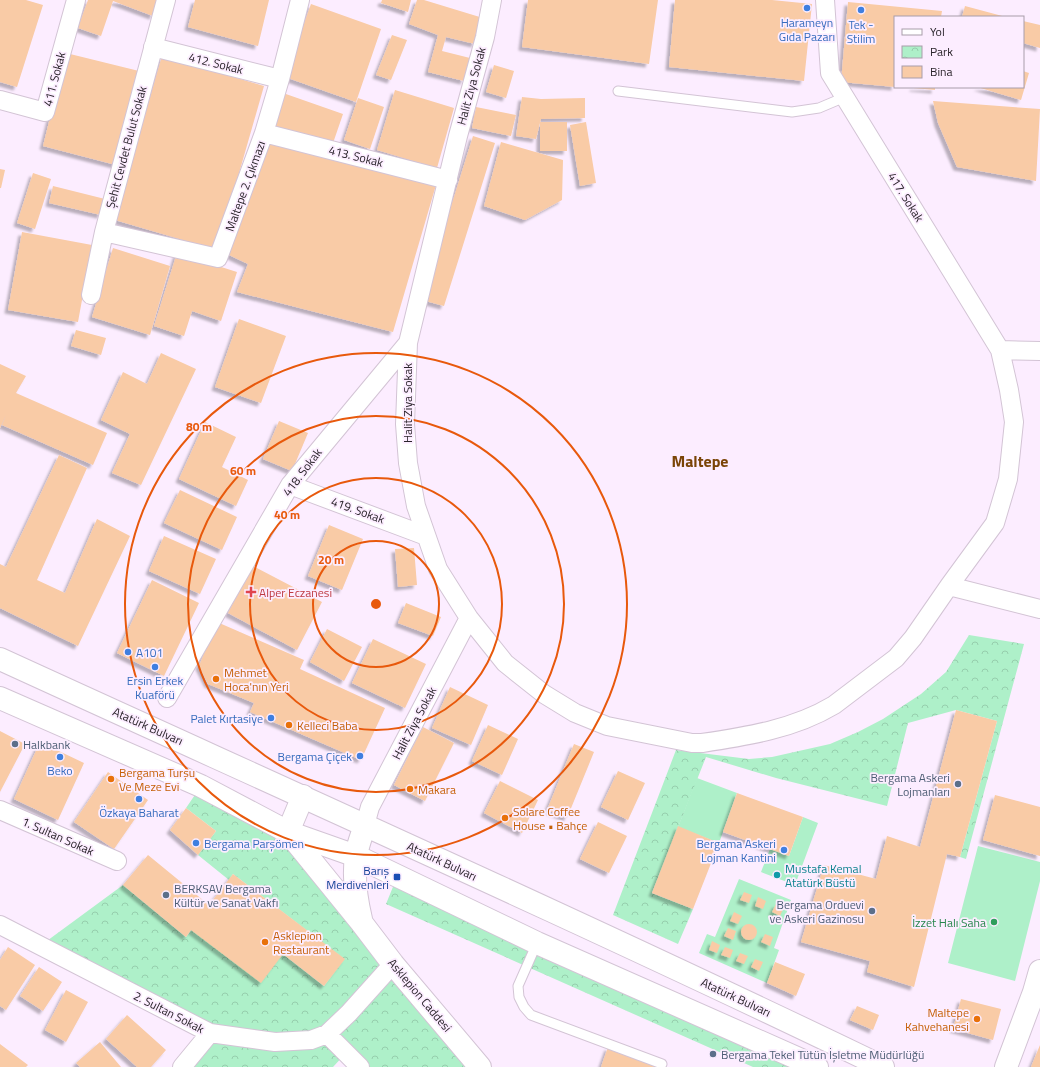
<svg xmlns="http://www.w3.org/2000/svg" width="1040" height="1067" viewBox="0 0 1040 1067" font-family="'Titillium Web',sans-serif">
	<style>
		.grass { fill: #aef0c9 }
		.park { fill: url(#park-crowns) }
		.building { fill: #f9cba6; filter: url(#shadow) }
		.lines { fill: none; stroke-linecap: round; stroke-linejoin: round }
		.service-casing { stroke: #d3c4d5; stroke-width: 11 }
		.minor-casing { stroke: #d3c4d5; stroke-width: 20 }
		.secondary-casing { stroke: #d3c4d5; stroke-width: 24 }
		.primary-casing { stroke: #d3c4d5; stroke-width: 24 }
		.service { stroke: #fff; stroke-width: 9 }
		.minor { stroke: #fff; stroke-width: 18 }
		.secondary { stroke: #fff; stroke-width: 22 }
		.primary { stroke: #fff; stroke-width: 22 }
		.ring { fill: none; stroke: #e8590c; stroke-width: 2 }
		.shop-dot { fill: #3f7fe0; stroke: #fcedff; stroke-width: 1.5 }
		.health-dot { fill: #e0444e; stroke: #fcedff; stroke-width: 1.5 }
		.food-dot { fill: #e8710a; stroke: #fcedff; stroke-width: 1.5 }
		.service-dot { fill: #5c6f8a; stroke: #fcedff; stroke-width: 1.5 }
		.culture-dot { fill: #0f9aa8; stroke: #fcedff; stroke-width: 1.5 }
		.transit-dot { fill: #1a4fb4; stroke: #fcedff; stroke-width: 1.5 }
		.leisure-dot { fill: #2e9e5b; stroke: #fcedff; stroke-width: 1.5 }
		.labels { text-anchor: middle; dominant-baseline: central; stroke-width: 3.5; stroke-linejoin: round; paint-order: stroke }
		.shop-label { font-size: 12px; fill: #366cbe; stroke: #fcedff }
		.street-label { font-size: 12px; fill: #2a242b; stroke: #fcedff }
		.health-label { font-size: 12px; fill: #be3a42; stroke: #fcedff; text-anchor: start }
		.food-label { font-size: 12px; fill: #c56008; stroke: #fcedff; text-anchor: start }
		.service-label { font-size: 12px; fill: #4e5e75; stroke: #fcedff; text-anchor: start }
		.culture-label { font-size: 12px; fill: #0d838f; stroke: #fcedff; text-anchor: start }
		.transit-label { font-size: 12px; fill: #164399; stroke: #fcedff; text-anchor: end }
		.leisure-label { font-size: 12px; fill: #27864d; stroke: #fcedff; text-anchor: end }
		.district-label { font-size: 16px; font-weight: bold; fill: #7a4406; stroke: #fcedff }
		.centre { fill: #e8590c; stroke: #fcedff; stroke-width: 2 }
		.ring-label { font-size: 12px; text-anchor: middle; font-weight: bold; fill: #e8590c; stroke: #fcedff; stroke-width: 3.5; stroke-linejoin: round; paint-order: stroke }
	</style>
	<defs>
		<pattern id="park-crowns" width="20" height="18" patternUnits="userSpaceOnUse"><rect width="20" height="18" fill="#aef0c9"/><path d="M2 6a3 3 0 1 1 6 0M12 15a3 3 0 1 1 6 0" fill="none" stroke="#96cead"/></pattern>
		<filter id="shadow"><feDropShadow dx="-3.5" dy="3.5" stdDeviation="1" flood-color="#0004"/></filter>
	</defs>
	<rect width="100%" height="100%" fill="#fcedff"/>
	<!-- grass -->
	<path class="grass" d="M697 778 737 793 719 843 678 827Z
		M803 817 818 823 795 885 761 872 770 849 789 856Z
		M978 846 1040 862V881L1015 981 948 963Z
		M739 879 791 900 774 948 779 950 767 983 699 953 707 934 715 937Z"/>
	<!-- park -->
	<path class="park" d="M969 635 1024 644 966 859 960 857 997 721 956 710 908 723 887 806 776 778 706 757 652 893 693 909 678 944 613 915 676 750 749 759 772 757 830 744 858 732 883 719 921 694 946 672Z
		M201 786 288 832 480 1067H360L346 1053 333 1067H182L209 1033 40 946 123 885 186 937 191 930 283 954 324 986 344 959 233 874 229 880 198 855 216 831 186 808Z
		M397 877 817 1067H753L386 904Z"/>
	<!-- building -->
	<path class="building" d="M0 0H26L43 5 17 87 0 82Z
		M88 0H159L153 16 113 1 101 36 78 28Z
		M195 0H269L258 46 188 27Z
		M382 0H411L408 12 381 3Z
		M417 0H424L483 18 475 44 446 37 442 51 470 58 464 81 428 72 438 35 409 24Z
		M528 0H658L649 64 522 47Z
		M675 0H772L812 4 804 81 669 67Z
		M848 2 942 11 941 17H895V87L841 82Z
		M311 4 381 29 356 102 285 77Z
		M965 6 1006 17H962Z
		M1023 21 1040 25V48L1023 43Z
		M392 35 407 40 391 80 376 75Z
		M66 53 139 71 116 165 43 146Z
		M162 56 264 86 217 250 115 220Z
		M494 65 514 71 506 98 486 92Z
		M1023 71 1029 73 1021 100 977 87H1023Z
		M913 87H935V90L913 88Z
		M395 90 454 108 437 168 377 150Z
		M283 93 343 114 332 146 272 125Z
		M522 97 541 99 585 98V118L541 119 536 139 516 136Z
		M358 98 384 107 370 149 344 140Z
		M933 101 1040 109 1036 181 957 167 938 123Z
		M476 107 516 115 511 136 472 128Z
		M540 122H567V151H540Z
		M586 122 596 183 580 186 570 125Z
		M473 136 495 143 444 306 422 300Z
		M269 140 436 185 393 332 237 292 248 264 227 254Z
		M501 142 563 160 562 200 525 220 484 206Z
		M0 169 5 170 1 188H0Z
		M33 173 51 179 35 229 17 223Z
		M53 186 105 199 101 215 49 203Z
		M22 232 92 245 78 322 8 310Z
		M113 248 170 266 150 335 92 317Z
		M177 253 237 272 221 321 192 311 184 336 154 326Z
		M239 319 286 336 261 403 215 387Z
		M76 330 106 338 101 355 71 346Z
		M161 353 196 369 141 485 112 473 130 434 101 420 123 372 147 384Z
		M0 364 26 376 16 393 107 433 93 465 2 425 6 415 0 428Z
		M279 421 308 433 292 471 263 459Z
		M205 422 236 437 222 467 248 480 236 506 179 479Z
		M59 455 87 468 37 580 65 593 97 519 130 536 78 646 0 608V564L6 567Z
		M180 490 237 517 222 550 164 523Z
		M329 525 363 539 342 590 308 576Z
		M164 536 216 559 200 594 149 571Z
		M414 548 417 585 398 587 395 549Z
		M253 566 322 602 297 650 228 613Z
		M152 580 199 603 164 676 117 653Z
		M406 603 441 617 433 636 398 623Z
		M217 622 304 660 300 669 385 708 361 760 250 712 254 703 208 684 199 666Z
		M327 629 362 647 344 681 310 662Z
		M373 639 426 664 405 708 352 683Z
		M450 687 488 705 471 745 432 728Z
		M956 710 997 721 960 857 947 854 914 987 867 972 870 961 801 942 824 865 876 879 887 836 920 847Z
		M488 725 518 739 502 775 472 761Z
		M423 727 454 743 425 801 394 785Z
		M0 731 25 744 0 792Z
		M40 742 84 763 58 820 14 799Z
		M574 744 594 752 567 818 547 810Z
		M618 771 645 783 628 820 601 807Z
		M108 772 148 800 114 849 74 822Z
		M500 781 538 800 522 833 484 813Z
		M737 793 803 817 789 856 723 832Z
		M995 795 1040 807V856L983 840Z
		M186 808 216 831 198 855 170 830Z
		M598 822 627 836 609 873 580 859Z
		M678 826 719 843 693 909 652 893Z
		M148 855 209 905 233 874 345 959 324 986 283 954 261 983 191 930 186 937 123 885Z
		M744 892 752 895 749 903 740 900Z
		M758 897 766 901 763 909 755 906Z
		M776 904 784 907 780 916 772 912Z
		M734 912 742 916 738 924 730 921Z
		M741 932a8 8 0 1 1 16 0a8 8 0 1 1-16 0Z
		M728 928 736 931 733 940 724 936Z
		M765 934 773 937 770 946 761 942Z
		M712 941 720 945 717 953 709 950Z
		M8 947 35 965 6 1010 0 1006V960Z
		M725 947 733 950 730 958 721 955Z
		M740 953 748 956 744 964 736 961Z
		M755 959 763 962 759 971 751 967Z
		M775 962 805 974 796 996 767 983Z
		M39 967 62 982 43 1011 20 996Z
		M66 990 88 1002 66 1042 45 1030Z
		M961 999 1001 1009 993 1040 953 1029Z
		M857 1006 879 1015 873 1030 850 1020Z
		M127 1015 166 1050 151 1067H137L106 1039Z
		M100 1042 121 1067H80L76 1063Z
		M0 1044 28 1065 26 1067H0Z
		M1040 1045V1067H1031Z
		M608 1047 662 1067H601Z"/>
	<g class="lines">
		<defs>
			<path id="service" d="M618 91 792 112 819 108 845 97
				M537 943 518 986 519 997 524 1007 531 1015 662 1064"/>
			<path id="minor" d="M492 0 485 37 458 136 408 343 405 424 408 463 416 506 438 569 469 618 505 663 544 694 575 713 607 726 692 743H702C748 736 794 729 834 705L896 658 913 638 949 586 1040 609
				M825 0 830 73 1000 350 1040 351
				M153 47 280 79
				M0 100 45 112 76 0
				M264 133 448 180
				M104 232 218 258 264 133 280 79 300 0
				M91 295 104 232 166 0
				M290 485 426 536
				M949 586 995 523 1008 479 1014 422 1009 390 1000 350
				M167 698 290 485 408 343
				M0 810 117 861
				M365 825 370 807 469 618
				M0 925 210 1033 275 1042 311 1040 327 1034 349 1013 393 964
				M327 1034 360 1067
				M182 1067 210 1033"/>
			<path id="secondary" d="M303 796 288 832 361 922 393 964 480 1067
				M361 919C356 898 353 878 356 857 357 846 362 835 365 825
				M1006 1067 1034 992 1040 971"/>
			<path id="primary" d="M0 659C295 794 591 926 883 1067
				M0 698 201 786 288 832 356 856 537 943 817 1067"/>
		</defs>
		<!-- service casing -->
		<use href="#service" class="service-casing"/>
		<!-- minor casing -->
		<use href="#minor" class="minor-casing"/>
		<!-- secondary casing -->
		<use href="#secondary" class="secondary-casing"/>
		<!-- primary casing -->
		<use href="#primary" class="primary-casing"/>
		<!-- service -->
		<use href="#service" class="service"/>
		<!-- minor -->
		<use href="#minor" class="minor"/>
		<!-- secondary -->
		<use href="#secondary" class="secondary"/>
		<!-- primary -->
		<use href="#primary" class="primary"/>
	</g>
	<!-- distance rings -->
	<g class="ring">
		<circle cx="376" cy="604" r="63"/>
		<circle cx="376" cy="604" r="126"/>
		<circle cx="376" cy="604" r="188"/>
		<circle cx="376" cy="604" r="251"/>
	</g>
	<!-- markers -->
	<g class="shop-dot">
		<circle cx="807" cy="8" r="4"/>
		<circle cx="861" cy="10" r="4"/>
		<circle cx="128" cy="652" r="4"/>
		<circle cx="155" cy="667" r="4"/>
		<circle cx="271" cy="718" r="4"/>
		<circle cx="360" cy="756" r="4"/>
		<circle cx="60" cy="757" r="4"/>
		<circle cx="139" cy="799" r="4"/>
		<circle cx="196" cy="843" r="4"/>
		<circle cx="784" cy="850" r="4"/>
	</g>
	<path class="health-dot" d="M249 586h4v4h4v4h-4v4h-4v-4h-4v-4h4z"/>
	<g class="food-dot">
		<circle cx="216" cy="679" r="4"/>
		<circle cx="289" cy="725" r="4"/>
		<circle cx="111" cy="779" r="4"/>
		<circle cx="410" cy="789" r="4"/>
		<circle cx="505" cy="818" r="4"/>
		<circle cx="265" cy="942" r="4"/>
		<circle cx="977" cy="1019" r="4"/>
	</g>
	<g class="service-dot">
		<circle cx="15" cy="744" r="4"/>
		<circle cx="958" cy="784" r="4"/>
		<circle cx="166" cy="895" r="4"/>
		<circle cx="872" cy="911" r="4"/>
		<circle cx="713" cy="1054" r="4"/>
	</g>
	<circle class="culture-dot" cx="777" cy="875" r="4"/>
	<rect class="transit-dot" x="393" y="873" width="8" height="8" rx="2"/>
	<circle class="leisure-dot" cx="994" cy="922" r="4"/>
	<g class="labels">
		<!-- shop labels -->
		<g class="shop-label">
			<text x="807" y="22">Harameyn<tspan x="807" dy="14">Gıda Pazarı</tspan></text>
			<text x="861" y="24">Tek -<tspan x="861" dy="14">Stilim</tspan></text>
			<text x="136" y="652" text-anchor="start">A101</text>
			<text x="155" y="680">Ersin Erkek<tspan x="155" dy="14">Kuaförü</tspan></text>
			<text x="263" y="718" text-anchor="end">Palet Kırtasiye</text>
			<text x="352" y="756" text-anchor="end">Bergama Çiçek</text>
			<text x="60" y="770">Beko</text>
			<text x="139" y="812">Özkaya Baharat</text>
			<text x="204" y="843" text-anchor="start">Bergama Parşömen</text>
			<text x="776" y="843" text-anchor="end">Bergama Askeri<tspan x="776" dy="14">Lojman Kantini</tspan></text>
		</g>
		<!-- street labels -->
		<g class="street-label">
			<text transform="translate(216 63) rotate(14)">412. Sokak</text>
			<text transform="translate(54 79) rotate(-75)">411. Sokak</text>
			<text transform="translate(471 86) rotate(-75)">Halit Ziya Sokak</text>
			<text transform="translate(126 147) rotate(-75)">Şehit Cevdet Bulut Sokak</text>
			<text transform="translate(356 156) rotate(14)">413. Sokak</text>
			<text transform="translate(245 186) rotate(-70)">Maltepe 2. Çıkmazı</text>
			<text transform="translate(906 197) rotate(58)">417. Sokak</text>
			<text transform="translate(407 403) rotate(-90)">Halit Ziya Sokak</text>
			<text transform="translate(302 472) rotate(-53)">418. Sokak</text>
			<text transform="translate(358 510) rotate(20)">419. Sokak</text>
			<text transform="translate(414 723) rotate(-62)">Halit Ziya Sokak</text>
			<text transform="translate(148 726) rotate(24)">Atatürk Bulvarı</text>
			<text transform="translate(58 836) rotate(24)">1. Sultan Sokak</text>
			<text transform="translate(442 861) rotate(25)">Atatürk Bulvarı</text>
			<text transform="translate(420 995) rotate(50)">Asklepion Caddesi</text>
			<text transform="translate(736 997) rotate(25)">Atatürk Bulvarı</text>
			<text transform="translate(169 1012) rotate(27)">2. Sultan Sokak</text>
		</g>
		<!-- health labels -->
		<g class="health-label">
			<text x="259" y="592">Alper Eczanesi</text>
		</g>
		<!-- food labels -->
		<g class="food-label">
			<text x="224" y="672">Mehmet<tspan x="224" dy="14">Hoca'nın Yeri</tspan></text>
			<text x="297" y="725">Kelleci Baba</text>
			<text x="119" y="772">Bergama Turşu<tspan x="119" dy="14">Ve Meze Evi</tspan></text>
			<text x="418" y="789">Makara</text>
			<text x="513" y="811">Solare Coffee<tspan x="513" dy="14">House • Bahçe</tspan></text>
			<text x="273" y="935">Asklepion<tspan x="273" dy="14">Restaurant</tspan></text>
			<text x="969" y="1012" text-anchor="end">Maltepe<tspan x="969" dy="14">Kahvehanesi</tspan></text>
		</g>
		<!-- service labels -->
		<g class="service-label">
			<text x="23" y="744">Halkbank</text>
			<text x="950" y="777" text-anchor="end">Bergama Askeri<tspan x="950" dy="14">Lojmanları</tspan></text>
			<text x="174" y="888">BERKSAV Bergama<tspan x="174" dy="14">Kültür ve Sanat Vakfı</tspan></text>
			<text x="864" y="904" text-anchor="end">Bergama Orduevi<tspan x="864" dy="14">ve Askeri Gazinosu</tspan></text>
			<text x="721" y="1054">Bergama Tekel Tütün İşletme Müdürlüğü</text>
		</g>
		<!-- culture labels -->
		<g class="culture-label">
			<text x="785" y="868">Mustafa Kemal<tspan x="785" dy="14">Atatürk Büstü</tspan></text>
		</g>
		<!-- transit labels -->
		<g class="transit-label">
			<text x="389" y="870">Barış<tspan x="389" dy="14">Merdivenleri</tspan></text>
		</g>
		<!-- leisure labels -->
		<g class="leisure-label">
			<text x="986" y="922">İzzet Halı Saha</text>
		</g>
		<!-- district labels -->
		<g class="district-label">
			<text x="700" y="461">Maltepe</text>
		</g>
	</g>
	<circle cx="376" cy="604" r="6" class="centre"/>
	<g class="ring-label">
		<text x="199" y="431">80 m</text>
		<text x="243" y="475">60 m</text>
		<text x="287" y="519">40 m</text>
		<text x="331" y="564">20 m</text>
	</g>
	<!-- legend -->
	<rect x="894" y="16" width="130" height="72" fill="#fcedff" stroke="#a89daa"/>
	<rect x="902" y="29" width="20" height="6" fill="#ffffff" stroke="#a89daa"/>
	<text x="930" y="36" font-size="12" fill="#2a242b">Yol</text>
	<rect x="902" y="46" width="20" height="12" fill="url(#park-crowns)" stroke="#a89daa"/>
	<text x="930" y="56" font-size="12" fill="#2a242b">Park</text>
	<rect x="902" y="66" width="20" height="12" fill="#f9cba6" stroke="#a89daa"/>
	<text x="930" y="76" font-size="12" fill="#2a242b">Bina</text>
</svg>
